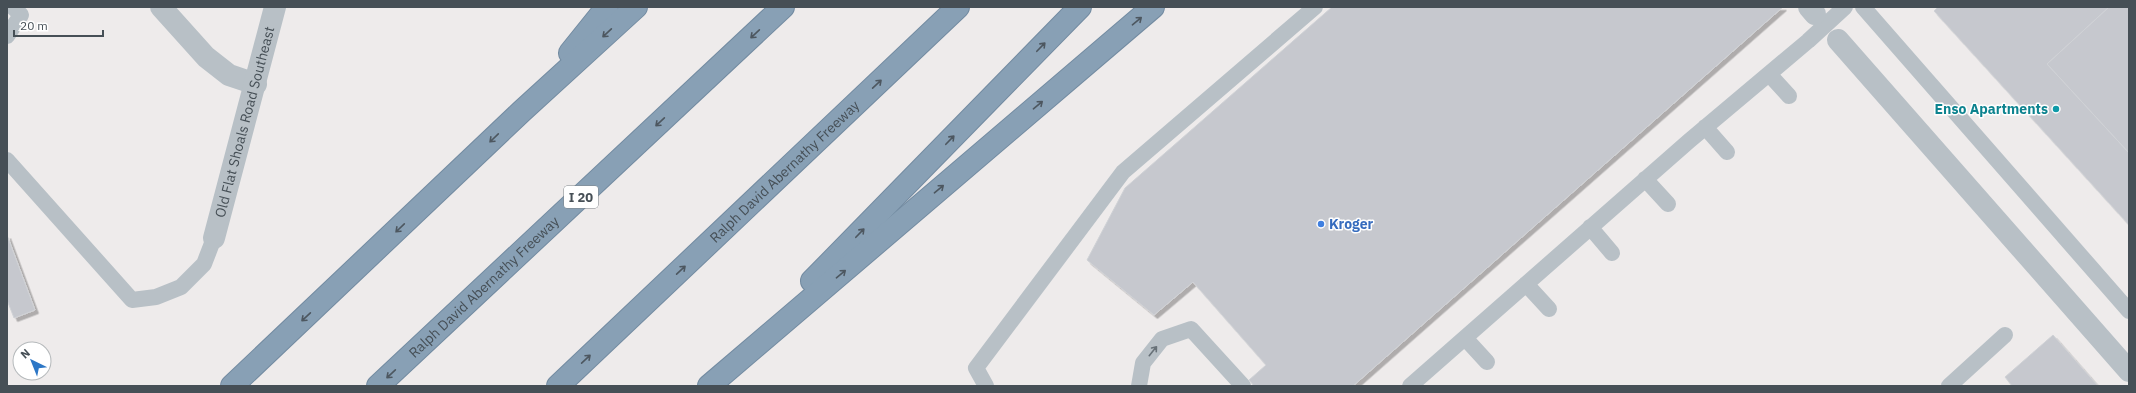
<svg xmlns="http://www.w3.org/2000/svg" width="2136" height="393" viewBox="0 0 2136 393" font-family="'IBM Plex Sans',sans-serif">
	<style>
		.building { fill: #c6c8ce; stroke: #d0d2d6; filter: url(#shadow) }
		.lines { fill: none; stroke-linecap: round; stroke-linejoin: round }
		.highway-casing { stroke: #738ba1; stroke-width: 24 }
		.lane { stroke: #b8c0c6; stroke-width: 16 }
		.street { stroke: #b8c0c6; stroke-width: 22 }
		.highway { stroke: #88a0b5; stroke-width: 22 }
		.oneway { stroke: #4d5760 }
		.oneway2 { stroke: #687178 }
		.culture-dot { fill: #0f9aa8; stroke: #fff; stroke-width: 1.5 }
		.shop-dot { fill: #3f7fe0; stroke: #fff; stroke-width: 1.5 }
		.labels { text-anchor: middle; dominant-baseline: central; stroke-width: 3; stroke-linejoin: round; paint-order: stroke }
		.shield { fill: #fff; stroke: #7e8489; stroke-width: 1 }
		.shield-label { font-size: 13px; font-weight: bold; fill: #464f56 }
		.culture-label { font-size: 14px; font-weight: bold; fill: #0d838f; stroke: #fff; text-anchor: end }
		.street-label { font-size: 14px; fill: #464f56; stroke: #fff }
		.shop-label { font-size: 14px; font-weight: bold; fill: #366cbe; stroke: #fff; text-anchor: start }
	</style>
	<defs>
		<filter id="shadow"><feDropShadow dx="3.5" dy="3.5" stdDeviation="0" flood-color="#0004"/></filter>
	</defs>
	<rect width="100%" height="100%" fill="#eeebeb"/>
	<!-- building -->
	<path class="building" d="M1332 7H1783L1353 386H1254L1249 380 1266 365 1193 282 1154 315 1087 260 1125 188Z
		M1938 7H2109L2047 64 2129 153V225L1934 11Z
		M2109 7H2129V153L2047 64Z
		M7 235 35 310 14 318 7 300Z
		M2053 335 2098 386H2012L2005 377Z"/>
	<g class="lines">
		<defs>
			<g id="highway">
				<path d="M570 53 607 7"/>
				<path d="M812 281 1080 7"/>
				<path d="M232 386 522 111 636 7"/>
				<path id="s2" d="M378 386 783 7"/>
				<path id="s3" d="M558 386 958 7"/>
				<path d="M709 386 1153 7"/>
			</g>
		</defs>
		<!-- highway casing -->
		<use href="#highway" class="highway-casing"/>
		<!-- lane -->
		<path class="lane" d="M1863 7 2129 311
			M7 36 21 15 13 7
			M1769 74 1789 96
			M1705 127 1727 152
			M7 160 132 300 156 297 181 287 204 264 214 238
			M1645 179 1668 204
			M1590 227 1612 253
			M1526 284 1549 309
			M1465 338 1487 362
			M986 386 976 368 1123 172 1315 7
			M1139 386 1143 363 1162 339 1191 329 1243 386
			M1410 386 1689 141 1808 41 1845 7
			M1949 386 2005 335"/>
		<!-- street -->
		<g class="street">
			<path d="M161 7 206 57 229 75 256 84"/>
			<path d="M1809 7 1815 14"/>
			<path d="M1838 40 2129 371"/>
			<path id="s1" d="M214 238 275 7"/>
		</g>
		<!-- highway -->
		<use href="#highway" class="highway"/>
	</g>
	<!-- one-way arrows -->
	<defs><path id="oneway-shaft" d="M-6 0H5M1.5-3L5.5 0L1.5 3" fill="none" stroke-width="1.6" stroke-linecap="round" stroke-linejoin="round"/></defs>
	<g class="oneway">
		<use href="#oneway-shaft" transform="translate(1137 21) rotate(-40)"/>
		<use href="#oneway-shaft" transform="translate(607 33) rotate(137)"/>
		<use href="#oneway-shaft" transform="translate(755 34) rotate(137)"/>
		<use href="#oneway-shaft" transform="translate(1041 47) rotate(-46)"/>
		<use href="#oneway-shaft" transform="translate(877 84) rotate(-43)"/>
		<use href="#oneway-shaft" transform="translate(1038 105) rotate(-40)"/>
		<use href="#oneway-shaft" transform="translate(660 122) rotate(137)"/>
		<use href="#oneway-shaft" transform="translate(494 138) rotate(136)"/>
		<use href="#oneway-shaft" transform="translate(950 140) rotate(-46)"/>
		<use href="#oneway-shaft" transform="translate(939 189) rotate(-40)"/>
		<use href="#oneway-shaft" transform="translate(400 228) rotate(136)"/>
		<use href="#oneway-shaft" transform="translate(860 233) rotate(-46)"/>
		<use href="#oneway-shaft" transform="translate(681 270) rotate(-43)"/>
		<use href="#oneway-shaft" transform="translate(841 274) rotate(-40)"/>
		<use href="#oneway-shaft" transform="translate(306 317) rotate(137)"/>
		<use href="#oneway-shaft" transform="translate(586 359) rotate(-43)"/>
		<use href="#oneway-shaft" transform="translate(391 374) rotate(137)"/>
	</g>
	<use class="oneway2" href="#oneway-shaft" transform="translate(1153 351) rotate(-51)"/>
	<!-- markers -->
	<circle class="culture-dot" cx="2056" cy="109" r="4"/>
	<circle class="shop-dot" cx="1321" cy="224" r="4"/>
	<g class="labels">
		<!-- shield labels -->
		<rect class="shield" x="564" y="186" width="34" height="22" rx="3"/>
		<g class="shield-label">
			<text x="581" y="197">I 20</text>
		</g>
		<!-- culture labels -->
		<g class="culture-label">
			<text x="2048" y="109">Enso Apartments</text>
		</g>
		<!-- street labels -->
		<g class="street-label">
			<text stroke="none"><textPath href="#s1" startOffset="120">Old Flat Shoals Road Southeast</textPath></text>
			<text stroke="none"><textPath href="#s3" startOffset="312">Ralph David Abernathy Freeway</textPath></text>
			<text stroke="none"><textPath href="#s2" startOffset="145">Ralph David Abernathy Freeway</textPath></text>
		</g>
		<!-- shop labels -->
		<g class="shop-label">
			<text x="1329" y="224">Kroger</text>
		</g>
	</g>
	<!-- border -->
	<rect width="2136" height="393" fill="none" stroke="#464f56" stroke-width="16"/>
	<!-- north arrow -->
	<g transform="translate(32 361) rotate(317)"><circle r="19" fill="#ffffff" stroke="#b5b9bb"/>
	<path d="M0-3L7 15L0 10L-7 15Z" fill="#2d77c6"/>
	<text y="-6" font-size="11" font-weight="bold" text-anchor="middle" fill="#464f56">N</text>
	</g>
	<!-- scale -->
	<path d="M14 30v6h89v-6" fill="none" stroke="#464f56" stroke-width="2"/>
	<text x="20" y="30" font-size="12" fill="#464f56" stroke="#ffffff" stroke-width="3" paint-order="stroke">20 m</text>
</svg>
